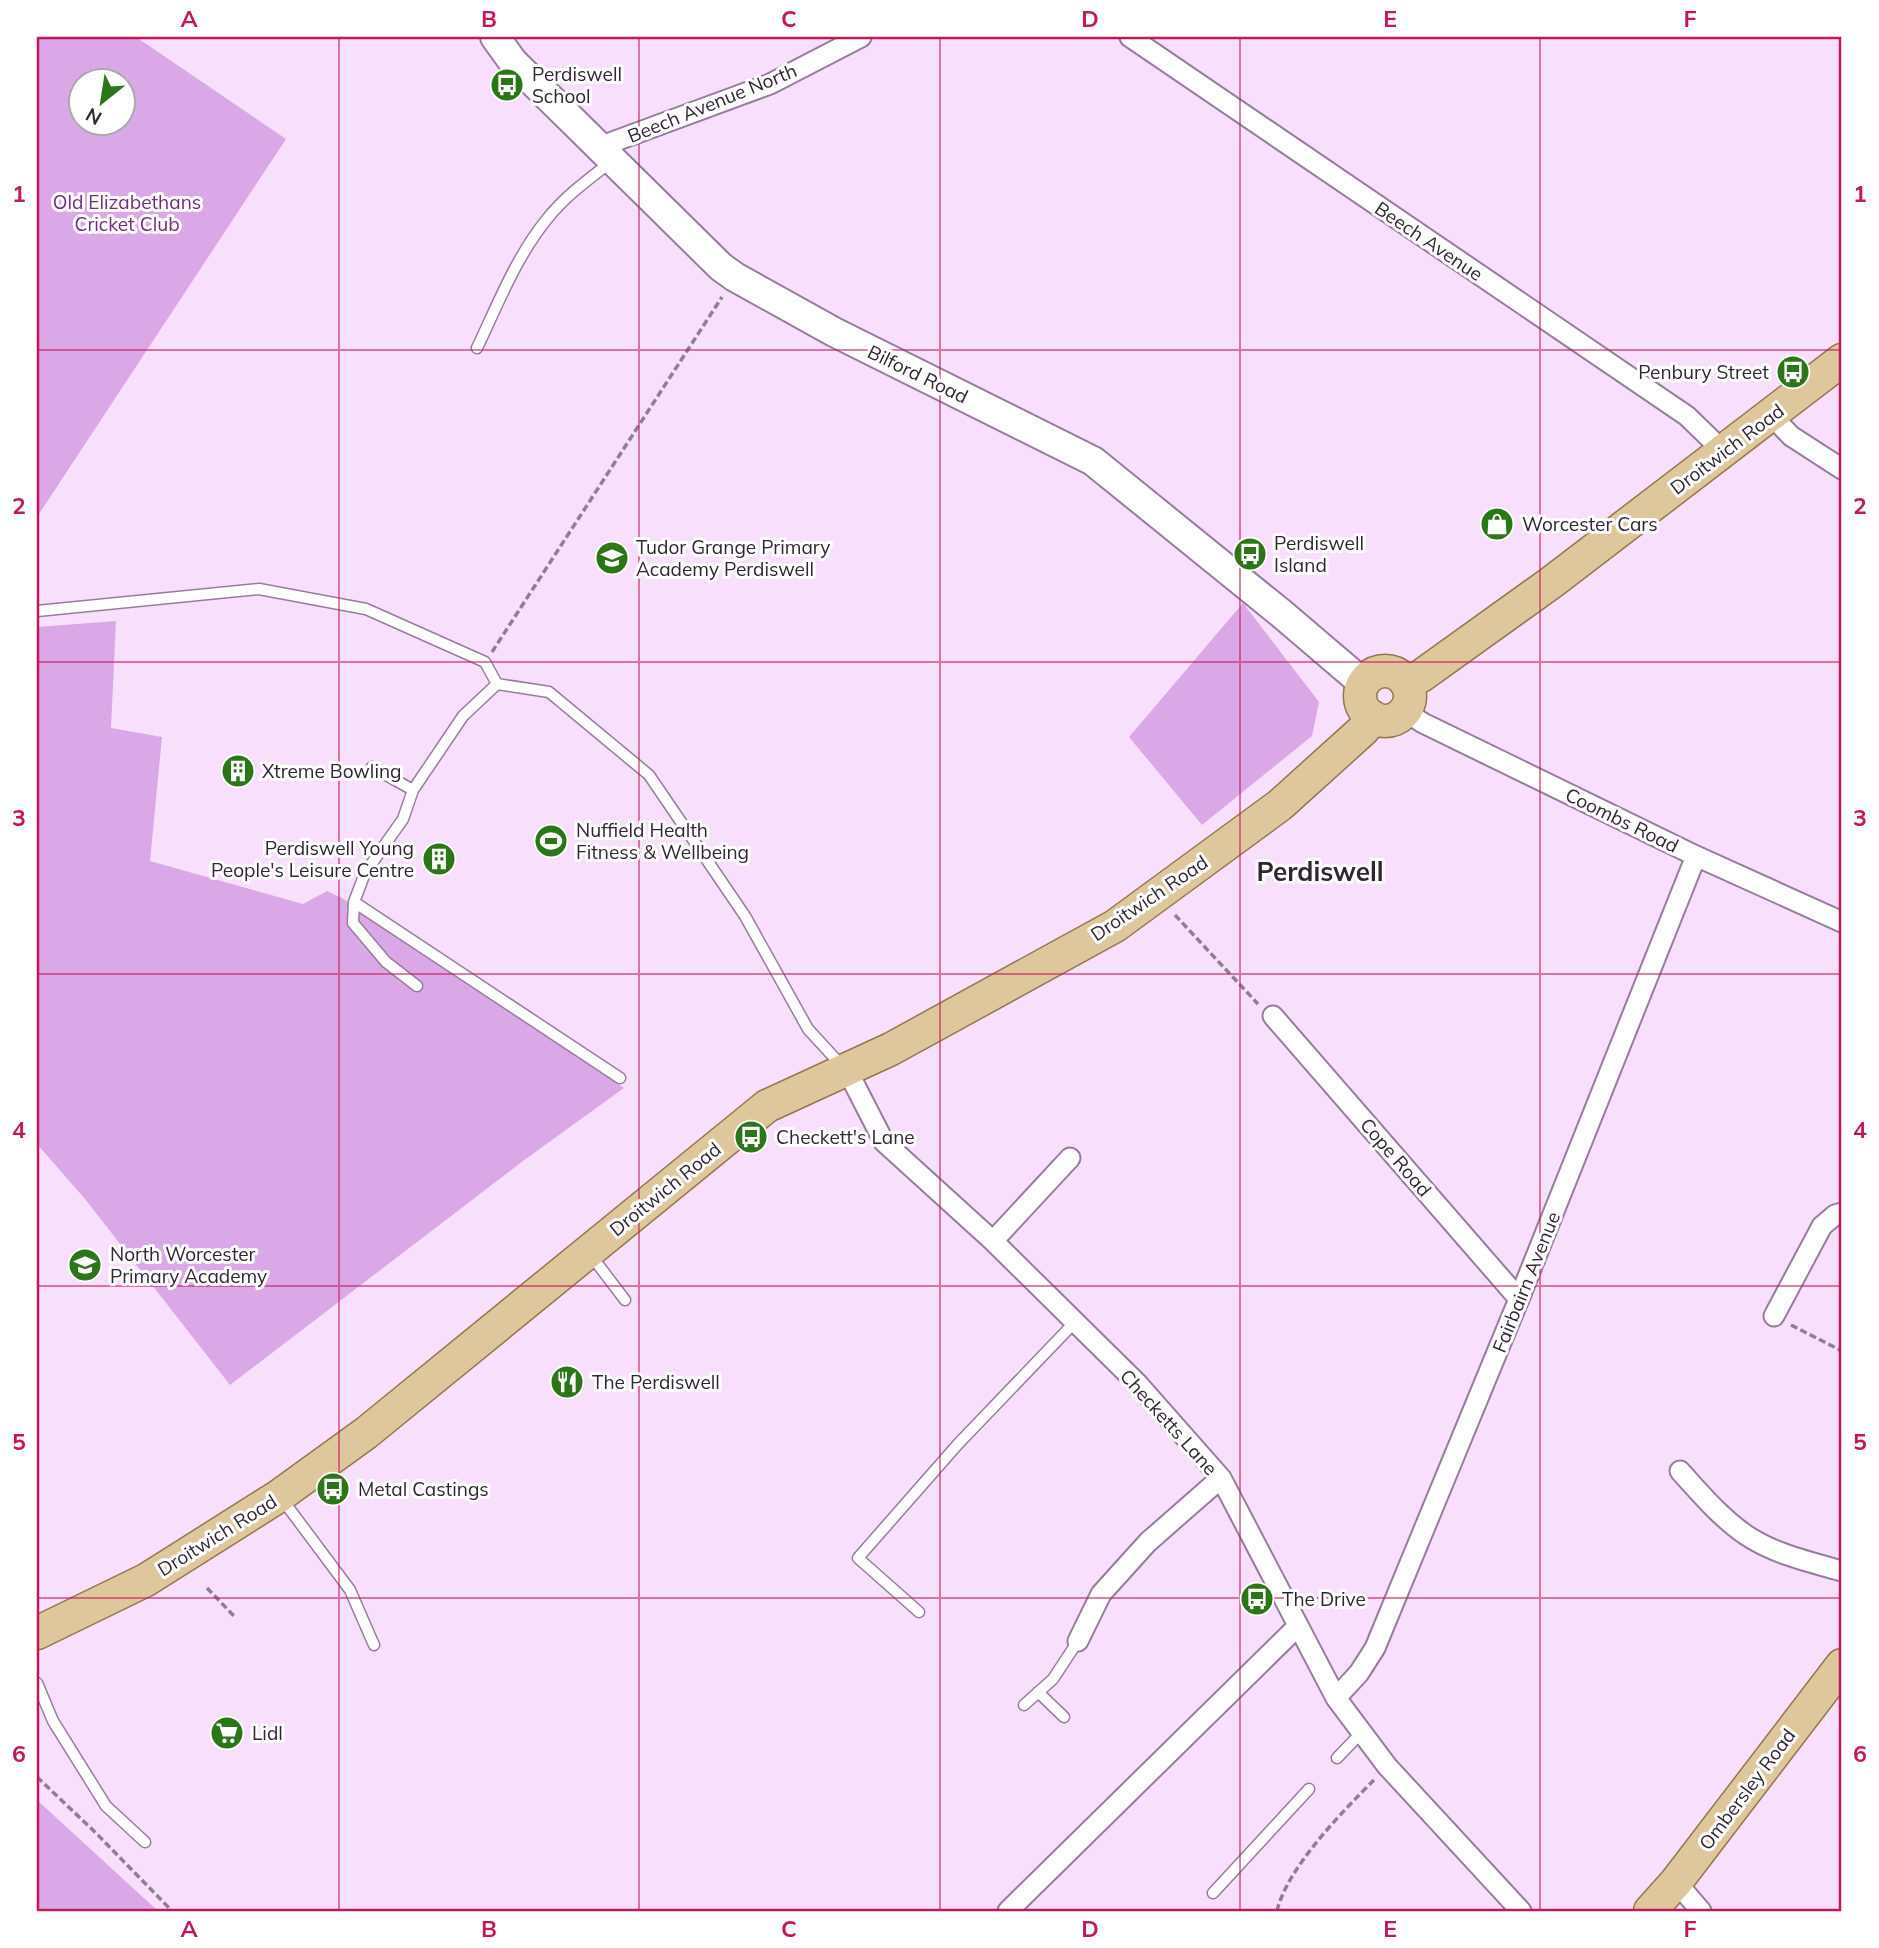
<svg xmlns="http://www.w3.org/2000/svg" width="1879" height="1948" viewBox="0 0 1879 1948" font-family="Mulish,sans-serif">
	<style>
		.green { fill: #daa8e6; fill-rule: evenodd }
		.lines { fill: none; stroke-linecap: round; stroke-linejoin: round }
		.lane-casing { stroke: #987c9e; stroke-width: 13 }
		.street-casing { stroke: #987c9e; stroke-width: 23 }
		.secondary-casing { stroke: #987c9e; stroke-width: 32 }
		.primary-casing { stroke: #94764e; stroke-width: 35 }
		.path { stroke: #907f94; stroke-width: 3.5; stroke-dasharray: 7 3.5; stroke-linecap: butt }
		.lane { stroke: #fff; stroke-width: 10 }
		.street { stroke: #fff; stroke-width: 19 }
		.secondary { stroke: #fff; stroke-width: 28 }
		.primary { stroke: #dfc79d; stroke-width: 32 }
		.grid { fill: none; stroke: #c2185b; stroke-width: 2; stroke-opacity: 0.55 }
		.labels { text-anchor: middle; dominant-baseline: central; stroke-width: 6; stroke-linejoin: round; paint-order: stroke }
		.poi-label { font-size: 19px; fill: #302533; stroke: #fff; text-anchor: start }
		.street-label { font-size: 19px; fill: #302533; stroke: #fff }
		.park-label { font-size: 19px; fill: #6e2c7c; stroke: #fff }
		.district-label { font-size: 26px; font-weight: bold; fill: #302533; stroke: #fff }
		.neatline { fill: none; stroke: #c2185b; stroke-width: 2.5 }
		.grid-label { font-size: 23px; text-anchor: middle; font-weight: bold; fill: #c2185b }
	</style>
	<rect width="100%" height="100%" fill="#f8e0fd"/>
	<!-- green -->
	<path class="green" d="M37 37H136L286 139 37 517ZM122 80V122H80V80Z
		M1243 603 1319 702 1312 736 1202 825 1129 737Z
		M116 621 111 728 162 737 150 861 303 904 327 891 342 898 624 1088 523 1161 230 1385 85 1199 37 1144V627Z
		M37 1800 158 1911H37Z"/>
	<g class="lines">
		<defs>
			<path id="lane" d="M477 348C498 304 516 257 547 219 565 196 589 179 612 161
				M37 611 259 589 366 609 485 662 497 684
				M497 684 549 692 649 775 745 916 808 1029 841 1065
				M372 767 413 790 463 716 497 684
				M413 790 403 819 365 873 354 902 353 923 386 962 417 986
				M354 902 620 1078
				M590 1254 625 1300
				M282 1499 350 1590 374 1645
				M919 1612 858 1558 958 1444 1075 1322
				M37 1683 53 1721 106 1806 145 1842
				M1038 1692 1064 1717
				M1024 1705 1053 1679 1078 1641
				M1337 1758 1361 1733
				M1213 1893 1309 1789"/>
			<path id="street" d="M1130 37 1687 416 1723 451
				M599 147 770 84 861 37
				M1771 415 1791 436 1842 469
				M1404 711 1423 723 1696 856 1842 922
				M1273 1016 1519 1299
				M847 1070 884 1142 993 1241 1138 1384 1221 1478 1336 1698 1387 1766 1521 1911
				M993 1241 1070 1158
				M1774 1316 1822 1226 1835 1215 1842 1213
				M1680 1471C1700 1493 1721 1518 1746 1535 1774 1554 1810 1562 1842 1571
				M1078 1641 1101 1594 1148 1542 1221 1478
				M1336 1698 1359 1673 1375 1648 1519 1299 1696 856
				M1676 1882 1701 1911
				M1008 1911 1297 1627"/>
			<path id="secondary" d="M495 37 513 62 721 267 735 277 834 332 1093 461 1282 614 1364 684"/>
			<path id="primary" d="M1360 696a25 25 0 1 1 50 0a25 25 0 1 1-50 0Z
				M1406 683 1421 676 1552 582 1842 360
				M37 1633 146 1580 279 1496 366 1433 767 1106 891 1049 1115 926 1280 805 1363 730 1373 717
				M1650 1911 1676 1882 1842 1665"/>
		</defs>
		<!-- lane casing -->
		<use href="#lane" class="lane-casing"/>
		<!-- street casing -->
		<use href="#street" class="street-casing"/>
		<!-- secondary casing -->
		<use href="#secondary" class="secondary-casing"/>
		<!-- primary casing -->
		<use href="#primary" class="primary-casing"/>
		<!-- path -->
		<path class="path" d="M492 652 722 297
			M1175 915 1258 1004
			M1791 1325 1842 1351
			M207 1588 235 1617
			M37 1777 96 1833 172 1911
			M1277 1911C1287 1868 1342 1812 1374 1780"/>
		<!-- lane -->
		<use href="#lane" class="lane"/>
		<!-- street -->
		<use href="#street" class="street"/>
		<!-- secondary -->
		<use href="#secondary" class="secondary"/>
		<!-- primary -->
		<use href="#primary" class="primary"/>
	</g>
	<!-- grid -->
	<path class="grid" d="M339 37V1911M639 37V1911M940 37V1911M1240 37V1911M1540 37V1911M37 350H1842M37 662H1842M37 974H1842M37 1286H1842M37 1598H1842"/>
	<!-- icons -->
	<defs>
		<symbol id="bus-disc" viewBox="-11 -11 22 22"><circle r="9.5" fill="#2c7519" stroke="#fff"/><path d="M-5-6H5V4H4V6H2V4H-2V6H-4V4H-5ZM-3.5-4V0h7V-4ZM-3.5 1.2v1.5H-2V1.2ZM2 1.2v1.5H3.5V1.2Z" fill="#fff"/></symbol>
		<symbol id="shop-disc" viewBox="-11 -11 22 22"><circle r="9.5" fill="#2c7519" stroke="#fff"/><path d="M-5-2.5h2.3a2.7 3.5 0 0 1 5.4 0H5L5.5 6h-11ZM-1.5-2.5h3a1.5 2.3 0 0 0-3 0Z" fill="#fff"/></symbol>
		<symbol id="school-disc" viewBox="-11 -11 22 22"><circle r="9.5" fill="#2c7519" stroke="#fff"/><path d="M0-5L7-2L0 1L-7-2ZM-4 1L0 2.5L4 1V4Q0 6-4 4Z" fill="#fff"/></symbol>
		<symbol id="building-disc" viewBox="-11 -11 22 22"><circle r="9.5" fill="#2c7519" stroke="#fff"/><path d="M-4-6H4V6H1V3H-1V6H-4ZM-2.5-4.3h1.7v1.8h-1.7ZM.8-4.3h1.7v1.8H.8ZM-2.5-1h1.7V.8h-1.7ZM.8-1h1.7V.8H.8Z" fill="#fff"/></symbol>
		<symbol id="stadium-disc" viewBox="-11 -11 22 22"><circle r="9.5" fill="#2c7519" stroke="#fff"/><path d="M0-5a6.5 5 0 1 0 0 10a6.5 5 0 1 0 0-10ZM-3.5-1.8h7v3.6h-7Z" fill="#fff"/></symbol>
		<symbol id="restaurant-disc" viewBox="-11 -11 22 22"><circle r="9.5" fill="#2c7519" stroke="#fff"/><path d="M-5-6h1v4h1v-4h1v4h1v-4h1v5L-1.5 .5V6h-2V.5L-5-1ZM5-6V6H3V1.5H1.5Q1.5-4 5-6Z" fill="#fff"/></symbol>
		<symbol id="supermarket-disc" viewBox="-11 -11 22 22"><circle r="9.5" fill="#2c7519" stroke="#fff"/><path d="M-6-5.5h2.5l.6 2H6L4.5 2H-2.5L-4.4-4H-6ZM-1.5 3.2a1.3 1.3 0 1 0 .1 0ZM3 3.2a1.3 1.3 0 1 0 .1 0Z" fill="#fff"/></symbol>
	</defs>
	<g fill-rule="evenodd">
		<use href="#bus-disc" x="488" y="66" width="38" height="38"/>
		<use href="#bus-disc" x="1774" y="353" width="38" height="38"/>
		<use href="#shop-disc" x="1478" y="505" width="38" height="38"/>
		<use href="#bus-disc" x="1231" y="535" width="38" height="38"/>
		<use href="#school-disc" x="593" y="539" width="38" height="38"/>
		<use href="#building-disc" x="219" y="752" width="38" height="38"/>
		<use href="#stadium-disc" x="532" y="822" width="38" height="38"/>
		<use href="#building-disc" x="420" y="840" width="38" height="38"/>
		<use href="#bus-disc" x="732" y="1118" width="38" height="38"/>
		<use href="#school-disc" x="66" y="1246" width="38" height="38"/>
		<use href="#restaurant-disc" x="548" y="1363" width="38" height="38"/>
		<use href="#bus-disc" x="314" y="1470" width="38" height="38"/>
		<use href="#bus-disc" x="1238" y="1580" width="38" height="38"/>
		<use href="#supermarket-disc" x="208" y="1714" width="38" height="38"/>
	</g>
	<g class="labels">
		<!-- poi labels -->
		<g class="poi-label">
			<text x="532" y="74">Perdiswell<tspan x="532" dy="22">School</tspan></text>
			<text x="1769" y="372" text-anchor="end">Penbury Street</text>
			<text x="1522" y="524">Worcester Cars</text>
			<text x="1274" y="543">Perdiswell<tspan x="1274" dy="22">Island</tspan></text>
			<text x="636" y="547">Tudor Grange Primary<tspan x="636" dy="22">Academy Perdiswell</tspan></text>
			<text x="262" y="771">Xtreme Bowling</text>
			<text x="576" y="830">Nuffield Health<tspan x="576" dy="22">Fitness &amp; Wellbeing</tspan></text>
			<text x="414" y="848" text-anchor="end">Perdiswell Young<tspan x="414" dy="22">People's Leisure Centre</tspan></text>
			<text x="776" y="1137">Checkett's Lane</text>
			<text x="110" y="1254">North Worcester<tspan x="110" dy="22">Primary Academy</tspan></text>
			<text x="592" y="1382">The Perdiswell</text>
			<text x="358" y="1489">Metal Castings</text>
			<text x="1282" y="1599">The Drive</text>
			<text x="252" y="1733">Lidl</text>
		</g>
		<!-- street labels -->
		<g class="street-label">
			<text transform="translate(712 103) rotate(-22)">Beech Avenue North</text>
			<text transform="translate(1429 241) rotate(34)">Beech Avenue</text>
			<text transform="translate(918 374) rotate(26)">Bilford Road</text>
			<text transform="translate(1727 449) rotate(-37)">Droitwich Road</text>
			<text transform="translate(1622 820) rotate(26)">Coombs Road</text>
			<text transform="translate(1149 898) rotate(-34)">Droitwich Road</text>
			<text transform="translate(1396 1157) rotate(49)">Cope Road</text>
			<text transform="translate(665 1189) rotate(-39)">Droitwich Road</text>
			<text transform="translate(1526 1282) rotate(-68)">Fairbairn Avenue</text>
			<text transform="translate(1169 1422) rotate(48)">Checketts Lane</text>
			<text transform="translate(217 1535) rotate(-32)">Droitwich Road</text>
			<text transform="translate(1747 1789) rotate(-53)">Ombersley Road</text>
		</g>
		<!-- park labels -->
		<g class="park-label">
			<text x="127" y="202">Old Elizabethans<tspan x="127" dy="22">Cricket Club</tspan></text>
		</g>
		<!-- district labels -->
		<g class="district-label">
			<text x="1320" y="871">Perdiswell</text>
		</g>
	</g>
	<!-- border -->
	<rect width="1879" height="1948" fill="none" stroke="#ffffff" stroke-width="77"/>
	<!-- north arrow -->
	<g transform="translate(102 102) rotate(210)"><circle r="33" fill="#ffffff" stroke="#aca8ad" stroke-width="2"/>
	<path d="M0-5L12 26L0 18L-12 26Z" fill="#2c7519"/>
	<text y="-10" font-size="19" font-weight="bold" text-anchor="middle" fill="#302533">N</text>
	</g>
	<rect x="38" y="38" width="1802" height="1872" class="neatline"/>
	<g class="grid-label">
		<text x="189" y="27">A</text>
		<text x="489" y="27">B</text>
		<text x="789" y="27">C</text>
		<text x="1090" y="27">D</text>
		<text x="1390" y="27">E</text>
		<text x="1690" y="27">F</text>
		<text x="19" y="202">1</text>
		<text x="1860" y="202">1</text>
		<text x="19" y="514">2</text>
		<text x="1860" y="514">2</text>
		<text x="19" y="826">3</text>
		<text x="1860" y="826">3</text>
		<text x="19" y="1138">4</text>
		<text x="1860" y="1138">4</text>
		<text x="19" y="1450">5</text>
		<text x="1860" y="1450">5</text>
		<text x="19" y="1762">6</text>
		<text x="1860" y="1762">6</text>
		<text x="189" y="1937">A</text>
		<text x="489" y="1937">B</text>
		<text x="789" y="1937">C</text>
		<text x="1090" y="1937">D</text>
		<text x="1390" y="1937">E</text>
		<text x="1690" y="1937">F</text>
	</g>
</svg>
